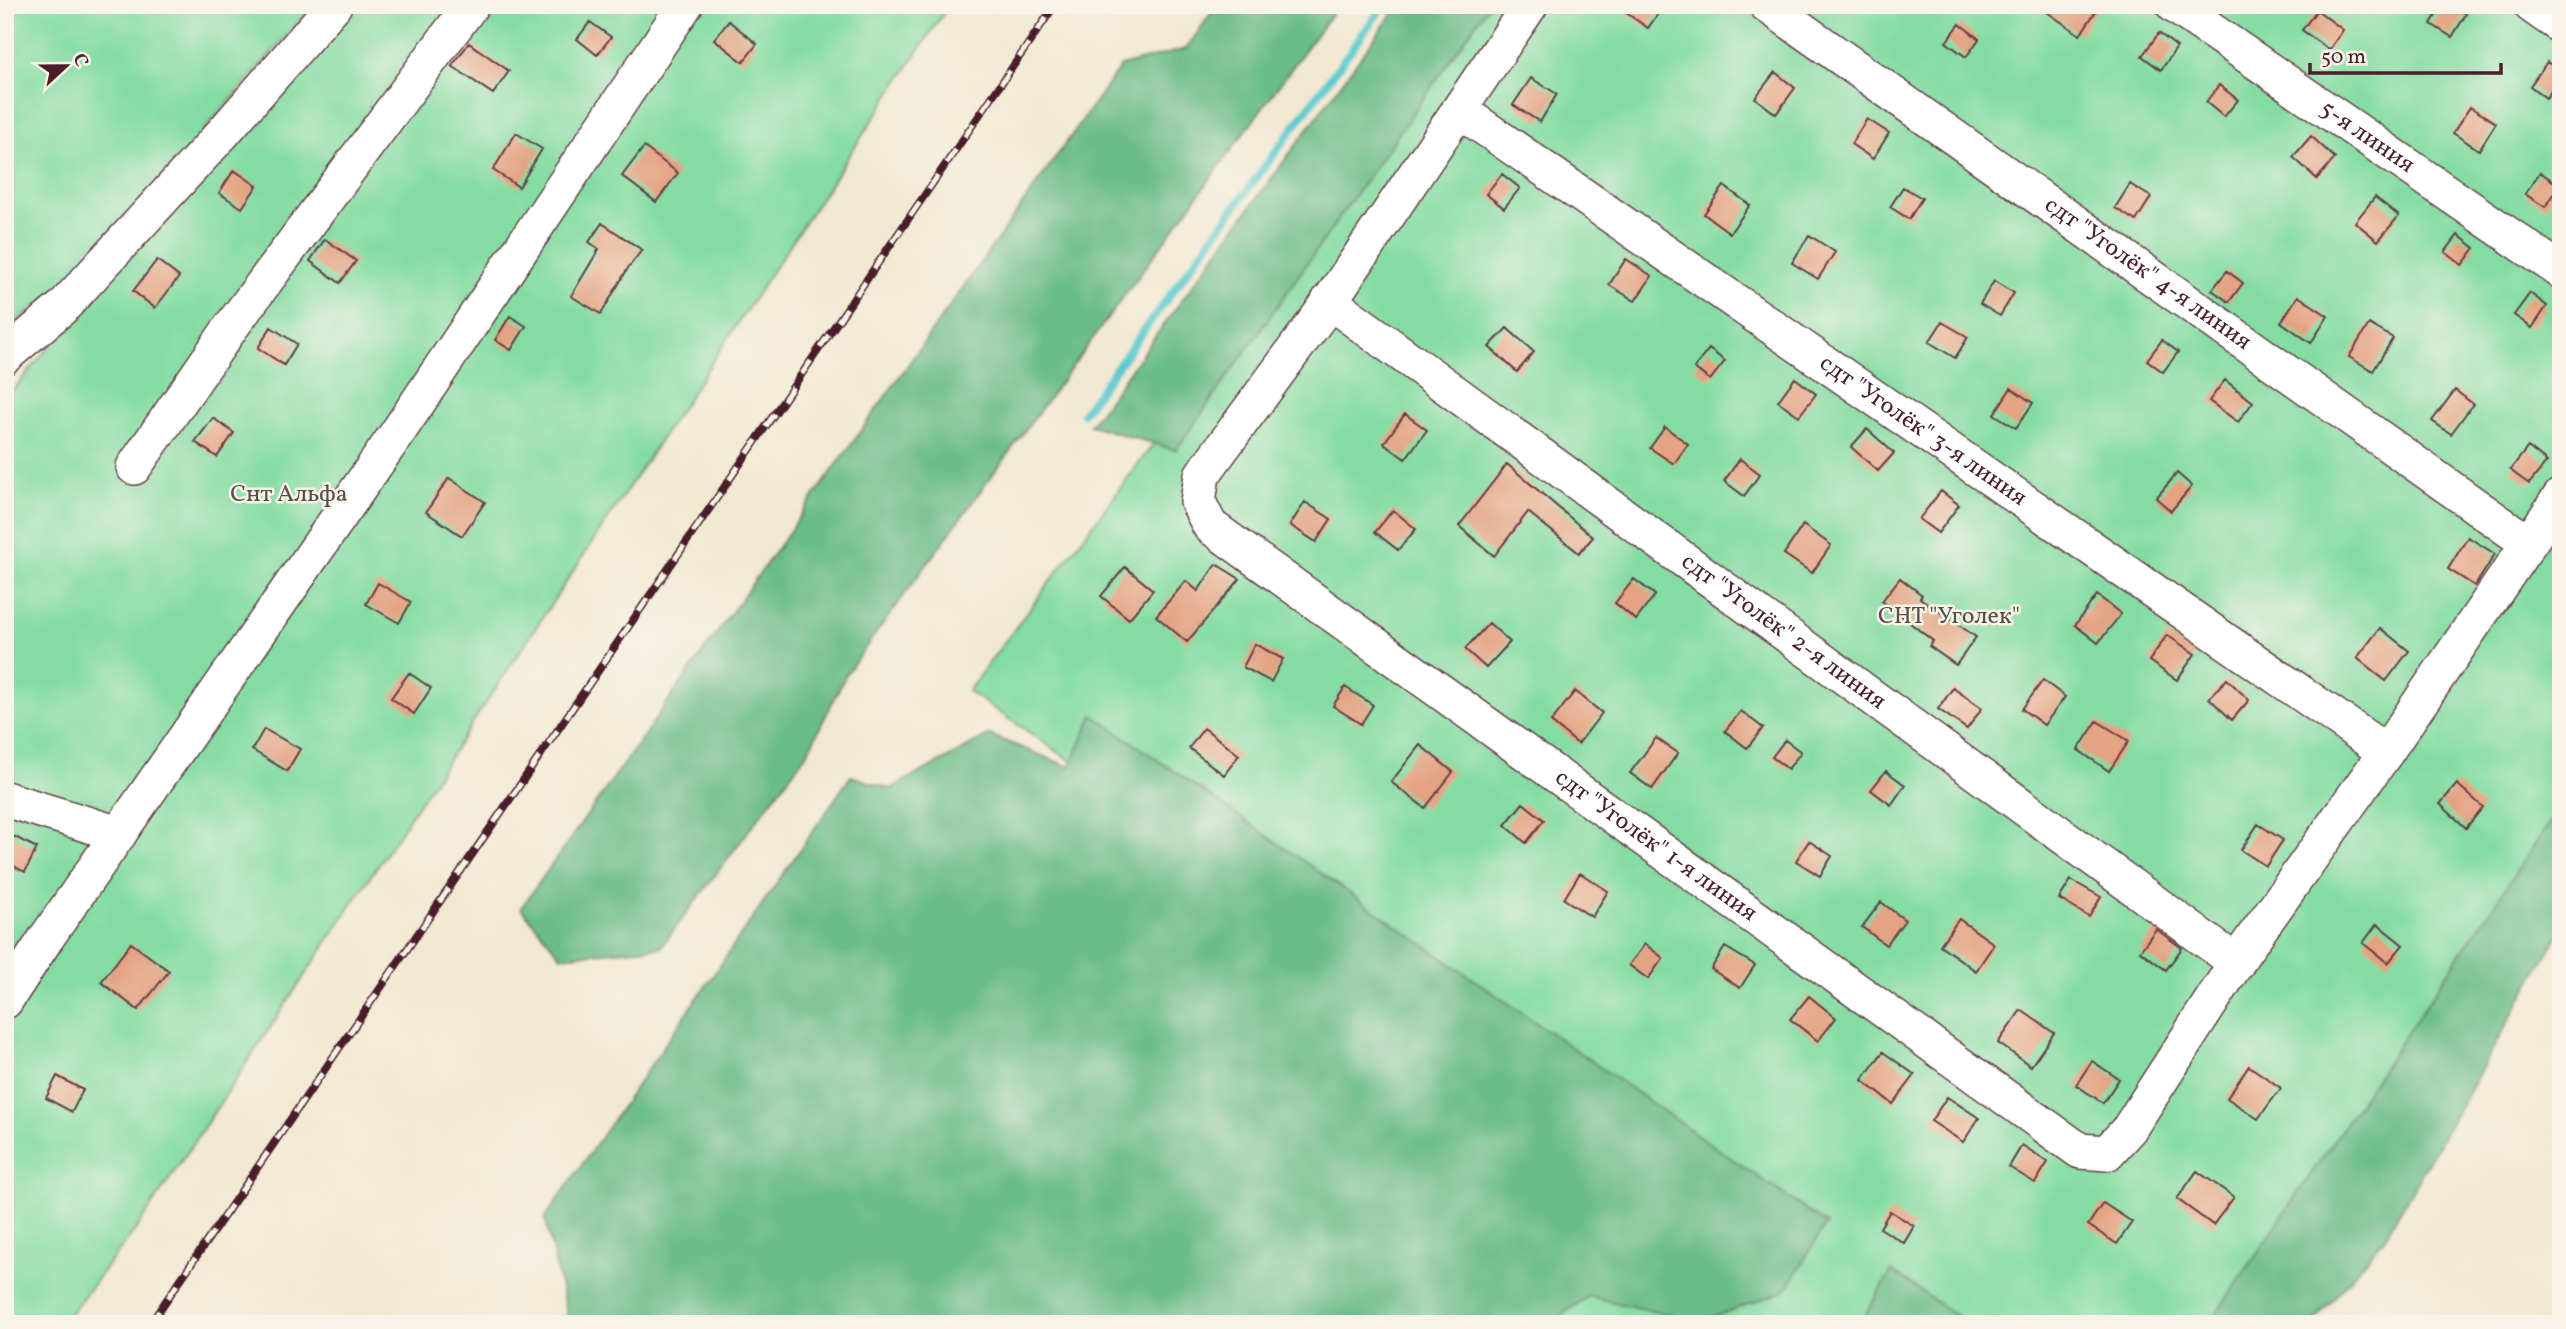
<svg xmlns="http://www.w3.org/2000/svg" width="2566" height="1329" viewBox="0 0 2566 1329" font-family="Vollkorn,serif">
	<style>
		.green { fill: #83dca2; stroke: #667e66; stroke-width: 2 }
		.forest { fill: #6abc88; stroke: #5a6e5a; stroke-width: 2 }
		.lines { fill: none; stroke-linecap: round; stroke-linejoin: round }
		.stream { stroke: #5cc9d0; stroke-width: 8 }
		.building { fill: #e4a382 }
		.minor-casing { stroke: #633d44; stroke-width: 38 }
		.minor { stroke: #fff; stroke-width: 35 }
		.rail-casing { stroke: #4a1f2b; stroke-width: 8 }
		.rail { stroke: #f7f3e8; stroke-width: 5; stroke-dasharray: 16; stroke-linecap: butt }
		.labels { text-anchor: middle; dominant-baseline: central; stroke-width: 5; stroke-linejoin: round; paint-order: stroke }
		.street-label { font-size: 24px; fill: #4a1f2b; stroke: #f7f3e8 }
		.park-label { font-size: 24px; fill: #584e49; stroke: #f7f3e8 }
	</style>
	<rect width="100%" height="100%" fill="#f7f3e8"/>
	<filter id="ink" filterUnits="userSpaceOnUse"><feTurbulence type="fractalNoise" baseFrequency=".0143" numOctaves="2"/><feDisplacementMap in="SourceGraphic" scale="14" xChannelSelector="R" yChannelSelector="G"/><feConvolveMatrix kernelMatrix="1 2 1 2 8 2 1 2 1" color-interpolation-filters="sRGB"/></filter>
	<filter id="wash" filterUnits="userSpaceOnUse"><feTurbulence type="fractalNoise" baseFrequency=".00686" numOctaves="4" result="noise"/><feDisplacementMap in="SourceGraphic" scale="28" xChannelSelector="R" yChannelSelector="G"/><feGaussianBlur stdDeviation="1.57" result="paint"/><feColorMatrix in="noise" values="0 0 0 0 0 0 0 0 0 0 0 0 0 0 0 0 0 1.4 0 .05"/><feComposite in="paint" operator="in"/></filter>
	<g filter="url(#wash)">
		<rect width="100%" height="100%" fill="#f1e8d0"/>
		<!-- green -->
		<path class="green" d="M5 5H313L204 131 67 281 5 331Z
			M335 5H949L139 1225 62 1324H5V394L14 389Z
			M1483 5H2561V873L2243 1324H1902L1862 1319 1868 1324H1549L1588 1296 1701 1322 1805 1258 968 691Z"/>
		<!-- forest -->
		<path class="forest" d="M1217 5H1338L846 674 808 752 661 947 561 956 521 908 1121 66 1186 49Z
			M1399 5H1489L1176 450 1090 425Z
			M1093 715 1826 1224 1785 1291 1700 1322 1588 1296 1549 1324H569L545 1218 851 776 890 789 990 735 1070 767Z
			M2561 806V930L2384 1239 2312 1324H2209Z
			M1892 1271 1968 1324H1868L1862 1320Z"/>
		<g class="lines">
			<!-- stream -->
			<path class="stream" d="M1083 413 1384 5"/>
		</g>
		<g id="blocks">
			<!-- building -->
			<path class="building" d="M1615 5H1664L1648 28Z
				M2037 5H2100L2080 35Z
				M2442 5H2451L2466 14 2452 37 2431 24Z
				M2317 10 2343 30 2329 50 2302 30Z
				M729 21 757 44 743 62 714 39Z
				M590 22 611 37 597 55 577 39Z
				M1960 24 1979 39 1966 57 1946 42Z
				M2159 33 2177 47 2161 70 2142 56Z
				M469 43 509 71 493 94 452 66Z
				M2547 62 2561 72V77L2546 98 2530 86Z
				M1775 72 1795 88 1776 114 1755 98Z
				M1531 78 1557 94 1540 122 1513 105Z
				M2219 85 2238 100 2224 117 2206 102Z
				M2470 107 2496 123 2479 150 2453 133Z
				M1867 119 1889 133 1873 159 1851 144Z
				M516 133 542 149 519 187 493 170Z
				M2311 136 2335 158 2317 179 2293 157Z
				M644 147 678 173 656 202 622 176Z
				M234 170 257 186 242 208 219 193Z
				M2540 172 2560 186 2545 207 2525 194Z
				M1502 174 1520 188 1504 208 1486 194Z
				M2130 184 2151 197 2136 221 2115 208Z
				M1724 186 1750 205 1730 233 1704 214Z
				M1903 187 1922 198 1909 219 1890 207Z
				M2375 197 2399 216 2378 241 2355 222Z
				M602 223 642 250 628 268 601 314 571 296 599 249 589 242Z
				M1809 235 1835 252 1818 279 1792 263Z
				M2458 235 2475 248 2462 265 2445 252Z
				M325 239 356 261 340 283 310 261Z
				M1626 259 1652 276 1635 301 1609 285Z
				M157 260 179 277 155 308 133 291Z
				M2227 271 2243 283 2229 302 2212 290Z
				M1994 281 2014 293 2000 316 1980 304Z
				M2530 293 2547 306 2532 328 2514 315Z
				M2298 296 2328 316 2311 343 2281 322Z
				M510 316 526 326 511 350 495 340Z
				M1942 322 1968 337 1955 358 1929 342Z
				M2369 324 2393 338 2373 371 2349 357Z
				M271 327 297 344 284 365 258 348Z
				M1507 328 1534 352 1517 372 1489 347Z
				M2162 340 2178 352 2163 372 2147 360Z
				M1709 349 1725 361 1710 380 1694 368Z
				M1795 378 1816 394 1799 416 1778 401Z
				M2225 380 2253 402 2238 422 2209 401Z
				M2011 388 2033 403 2016 428 1994 414Z
				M2455 390 2473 404 2451 434 2432 421Z
				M1405 414 1427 430 1405 459 1384 443Z
				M213 418 234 433 217 457 195 442Z
				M1665 427 1688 444 1674 464 1650 448Z
				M1867 429 1894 453 1878 471 1851 447Z
				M2528 447 2547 462 2529 484 2510 470Z
				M1740 459 1760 474 1744 496 1724 481Z
				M1507 464 1593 537 1579 553 1528 512 1494 556 1459 526Z
				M2177 473 2192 486 2171 511 2156 498Z
				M449 478 485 502 462 536 426 512Z
				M1941 491 1959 505 1938 533 1919 519Z
				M1305 502 1331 519 1316 542 1290 525Z
				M1393 510 1416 529 1398 550 1375 532Z
				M1803 525 1831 545 1812 573 1784 554Z
				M2468 537 2495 554 2475 586 2448 569Z
				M1216 564 1240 579 1187 642 1156 616 1186 581 1198 591Z
				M1125 567 1153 590 1129 619 1101 596Z
				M1900 578 1922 595 1920 598 1976 637 1956 665 1929 646 1933 641 1882 601Z
				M1634 579 1655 595 1636 620 1615 603Z
				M378 583 411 602 399 623 366 604Z
				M2097 595 2121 614 2098 643 2075 625Z
				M1489 623 1510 642 1486 668 1465 649Z
				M2380 628 2409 651 2386 681 2357 658Z
				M2167 635 2195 654 2177 680 2149 661Z
				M1255 644 1283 659 1271 682 1243 667Z
				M409 673 431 688 414 714 391 698Z
				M2227 679 2249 700 2232 720 2209 698Z
				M2043 680 2065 697 2044 725 2022 709Z
				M1345 687 1373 705 1361 724 1333 706Z
				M1953 688 1982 708 1967 729 1938 709Z
				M1575 691 1602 713 1578 744 1551 722Z
				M1741 711 1763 728 1747 748 1725 731Z
				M2097 721 2129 741 2109 771 2078 750Z
				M1204 728 1239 755 1224 775 1189 748Z
				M264 729 300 749 287 771 252 750Z
				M1656 738 1678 753 1652 789 1630 773Z
				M1785 740 1801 752 1788 769 1772 757Z
				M1420 745 1453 772 1425 808 1391 782Z
				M1886 771 1905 785 1891 805 1871 790Z
				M2457 784 2483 807 2466 828 2440 804Z
				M1523 803 1544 820 1526 843 1505 825Z
				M2258 824 2283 840 2266 866 2241 850Z
				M5 832 37 848 25 872 5 862Z
				M1809 841 1832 856 1820 876 1796 861Z
				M1580 873 1608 891 1592 917 1564 899Z
				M2071 880 2101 897 2089 917 2059 899Z
				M1881 902 1905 920 1886 945 1862 927Z
				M1959 919 1994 944 1976 971 1940 945Z
				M2377 924 2403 945 2388 963 2363 943Z
				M2156 929 2182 948 2166 970 2140 951Z
				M131 943 169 971 138 1010 101 982Z
				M1645 944 1663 958 1648 979 1629 965Z
				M1725 947 1755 965 1740 988 1711 969Z
				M1809 996 1836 1018 1818 1041 1790 1019Z
				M2021 1010 2054 1033 2031 1066 1998 1043Z
				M1883 1052 1915 1075 1893 1104 1862 1080Z
				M2092 1061 2119 1079 2103 1103 2076 1085Z
				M2249 1066 2281 1088 2258 1119 2227 1098Z
				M57 1076 83 1090 72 1112 46 1098Z
				M1947 1097 1979 1118 1963 1142 1931 1121Z
				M2022 1145 2048 1162 2035 1183 2009 1167Z
				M2197 1171 2234 1197 2213 1225 2177 1199Z
				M2103 1203 2132 1222 2117 1244 2088 1225Z
				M1890 1211 1914 1226 1904 1243 1880 1228Z"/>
		</g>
	</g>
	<g filter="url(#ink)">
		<use href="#blocks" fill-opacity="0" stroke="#633d44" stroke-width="2"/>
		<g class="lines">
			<defs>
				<g id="minor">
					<path id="s1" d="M1530 5 1323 311 1202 475 1198 502 1210 526 2080 1151 2107 1153 2129 1129 2244 951 2386 752 2561 496"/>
					<path id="s2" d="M1767 5 2528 543"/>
					<path id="s3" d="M2174 5 2561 271"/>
					<path d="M2531 5 2561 26"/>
					<path id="s4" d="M1459 110 2386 752"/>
					<path id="s5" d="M1329 301 2237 963"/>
					<path d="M5 356 63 307 222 134 334 5"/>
					<path d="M134 467 231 327 471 5"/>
					<path d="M5 799 119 834"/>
					<path d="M5 1001 47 937 400 429 685 5"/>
				</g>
			</defs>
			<!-- minor casing -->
			<use href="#minor" class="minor-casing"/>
			<!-- minor -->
			<use href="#minor" class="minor"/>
			<defs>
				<path id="rail" d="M150 1324 1055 5"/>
			</defs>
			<!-- rail casing -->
			<use href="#rail" class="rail-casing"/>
			<!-- rail -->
			<use href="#rail" class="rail"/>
		</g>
	</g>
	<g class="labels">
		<!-- street labels -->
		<g class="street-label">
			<text stroke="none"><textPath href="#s3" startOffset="234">5-я линия</textPath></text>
			<text stroke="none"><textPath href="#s2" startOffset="466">сдт "Уголёк" 4-я линия</textPath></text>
			<text stroke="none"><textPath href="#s4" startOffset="564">сдт "Уголёк" 3-я линия</textPath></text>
			<text stroke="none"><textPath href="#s5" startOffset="562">сдт "Уголёк" 2-я линия</textPath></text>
			<text stroke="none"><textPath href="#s1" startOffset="1176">сдт "Уголёк" 1-я линия</textPath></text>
		</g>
		<!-- park labels -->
		<g class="park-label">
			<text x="289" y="495">Снт Альфа</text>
			<text x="1949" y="617">СНТ "Уголек"</text>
		</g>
	</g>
	<!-- margin -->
	<rect width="2566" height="1329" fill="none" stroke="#f7f3e8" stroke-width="28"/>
	<!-- north arrow -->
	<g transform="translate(66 66) rotate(68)" stroke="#f7f3e8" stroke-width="5" paint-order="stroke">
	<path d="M0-5L12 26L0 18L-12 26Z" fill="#4a1f2b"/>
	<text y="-10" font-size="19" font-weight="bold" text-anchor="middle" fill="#4a1f2b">С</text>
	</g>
	<!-- scale -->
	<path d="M2310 63v10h191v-10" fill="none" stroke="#4a1f2b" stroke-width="3.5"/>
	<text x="2321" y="63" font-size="21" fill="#4a1f2b" stroke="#f7f3e8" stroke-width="5" paint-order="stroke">50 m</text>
</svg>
